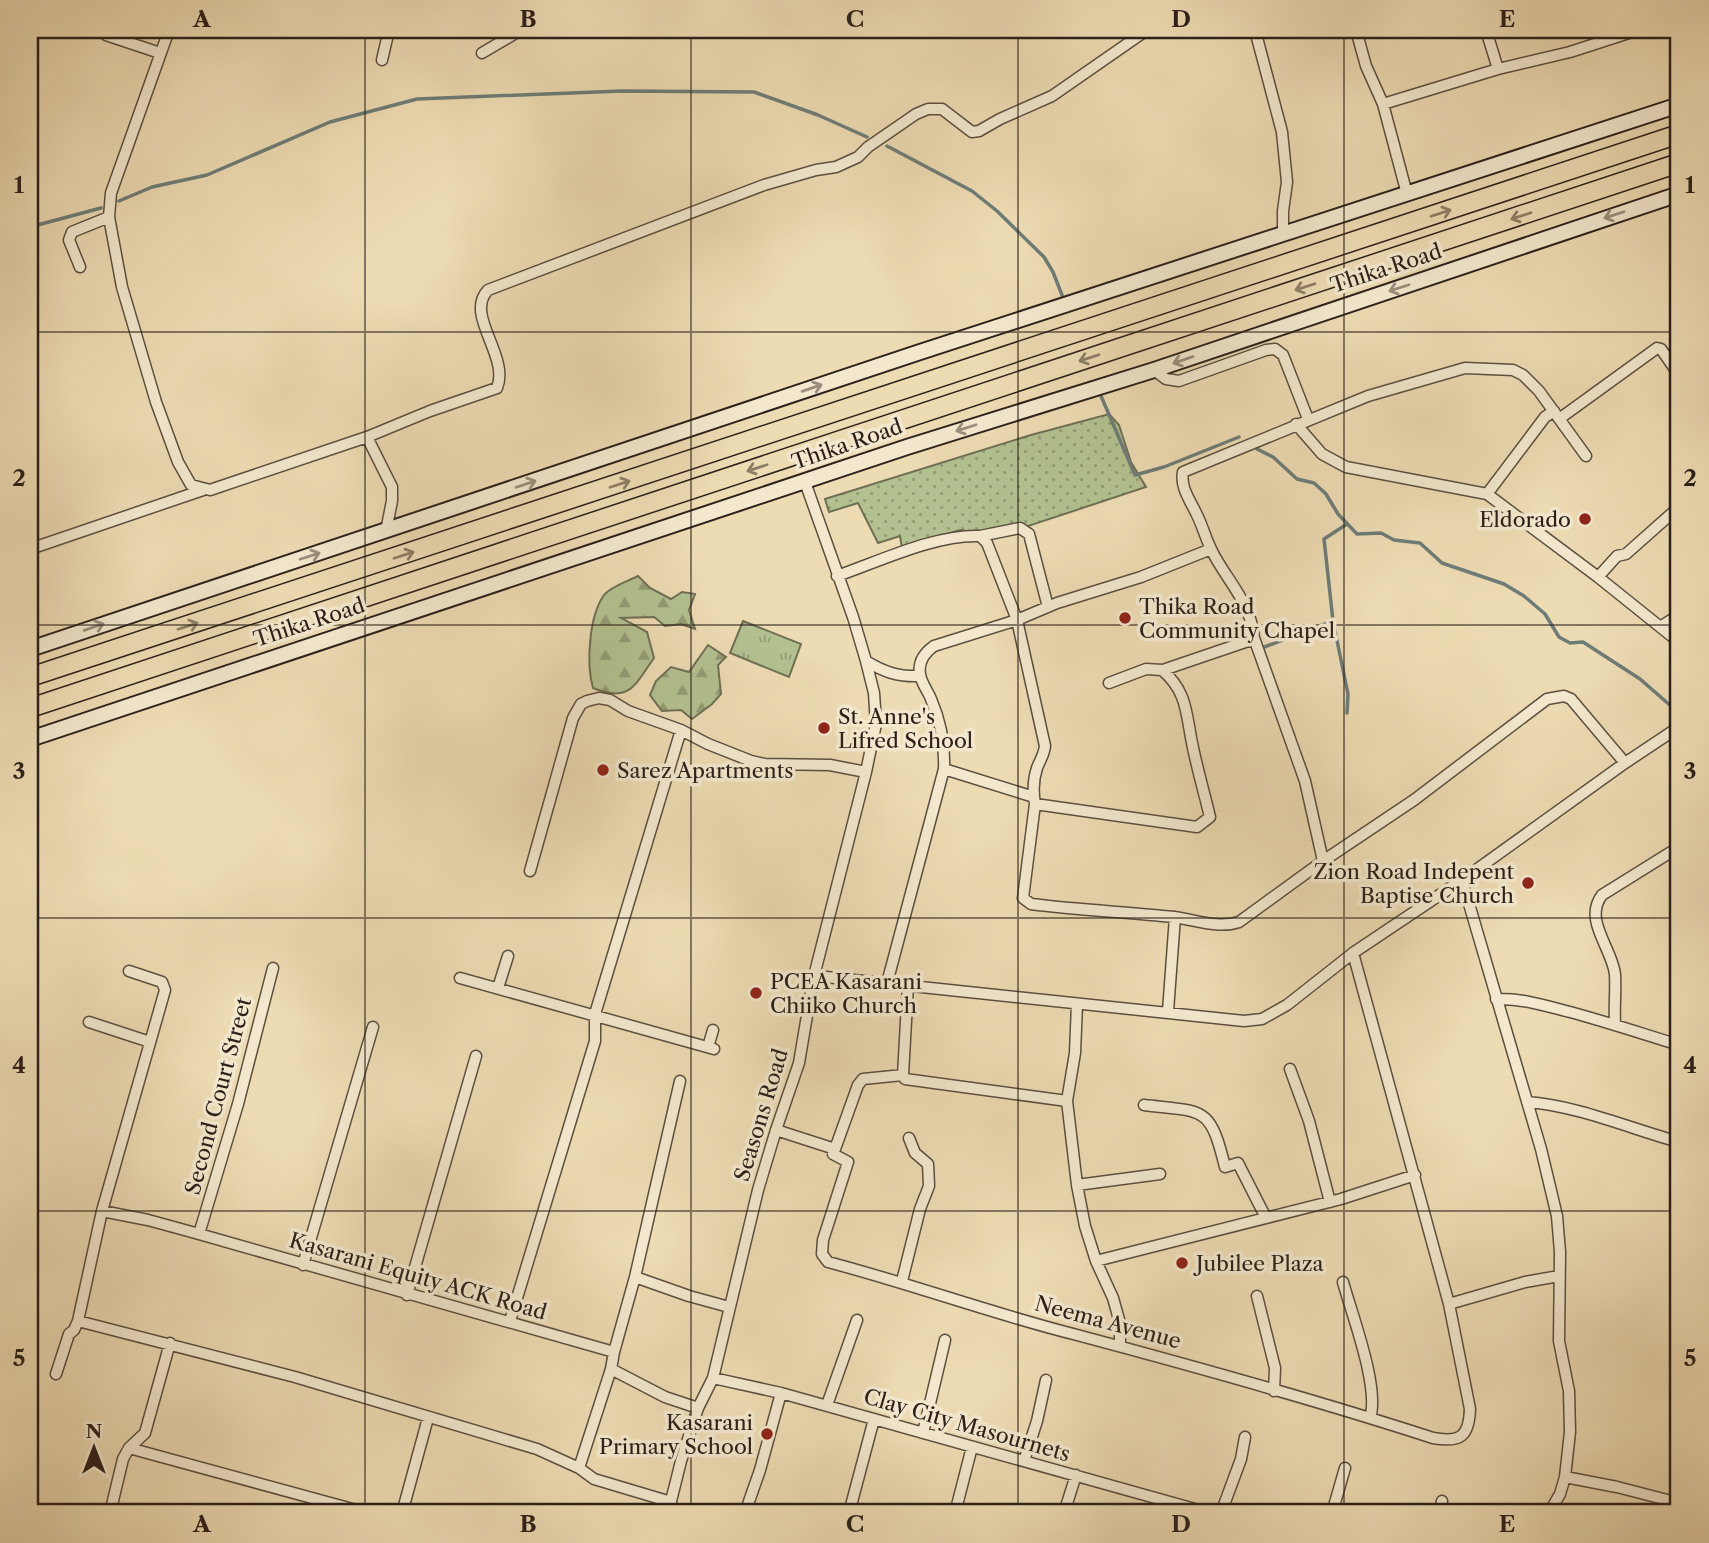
<svg xmlns="http://www.w3.org/2000/svg" width="1709" height="1543" viewBox="0 0 1709 1543" font-family="'Libre Caslon Text',serif">
	<style>
		.grass { fill: url(#grass-tufts); stroke: #6f7055; stroke-width: 2 }
		.forest { fill: url(#forest-firs); stroke: #6f7055; stroke-width: 2 }
		.garden { fill: url(#garden-dots); stroke: #6f7055; stroke-width: 2 }
		.lines { fill: none; stroke-linecap: round; stroke-linejoin: round }
		.stream { stroke: #6e7c77; stroke-width: 3.5 }
		.street-casing { stroke: #5c4f40; stroke-width: 13 }
		.secondary-casing { stroke: #2b201a; stroke-width: 18 }
		.highway-casing { stroke: #2b201a; stroke-width: 21 }
		.street { stroke: #f3e8ce; stroke-width: 10 }
		.secondary { stroke: #f3e8ce; stroke-width: 14 }
		.highway { stroke: #eddbb3; stroke-width: 18 }
		.oneway { stroke: #8c7e66 }
		.oneway2 { stroke: #998e7d }
		.grid { fill: none; stroke: #2b201a; stroke-width: 2; stroke-opacity: 0.55 }
		.poi-dot { fill: #8f2418; stroke: #f3e8ce; stroke-width: 2.5 }
		.labels { text-anchor: middle; dominant-baseline: central; stroke-width: 7; stroke-linejoin: round; paint-order: stroke }
		.street-label { font-size: 21px; fill: #2b201a; stroke: #f3e8ce }
		.poi-label { font-size: 21px; fill: #2b201a; stroke: #f3e8ce; text-anchor: start }
		.neatline { fill: none; stroke: #2b201a; stroke-width: 2.5 }
		.grid-label { font-size: 23px; text-anchor: middle; font-weight: bold; fill: #2b201a }
	</style>
	<defs>
		<pattern id="grass-tufts" width="24" height="20" patternUnits="userSpaceOnUse" patternTransform="scale(1.75)"><rect width="24" height="20" fill="#b3c190"/><path d="M3 7l-1-3M5 7V3M7 7l1-3M15 17l-1-3M17 17v-4M19 17l1-3" fill="none" stroke="#929c75"/></pattern>
		<pattern id="forest-firs" width="22" height="20" patternUnits="userSpaceOnUse" patternTransform="scale(1.75)"><rect width="22" height="20" fill="#b3c190"/><path d="M5 1l3.5 6h-7zM16 11l3.5 6h-7z" fill="#929c75"/></pattern>
		<pattern id="garden-dots" width="8" height="8" patternUnits="userSpaceOnUse" patternTransform="scale(1.75)"><rect width="8" height="8" fill="#b3c190"/><path d="M2 2h.1M6 6h.1" fill="none" stroke="#929c75" stroke-width="1.8" stroke-linecap="round"/></pattern>
	</defs>
	<rect width="100%" height="100%" fill="#eddbb3"/>
	<filter id="stains"><feTurbulence type="fractalNoise" baseFrequency=".00286" numOctaves="4"/><feColorMatrix values="0 0 0 0 .2 0 0 0 0 .09 0 0 0 0 .02 0 0 0 .5 -.17"/></filter>
	<radialGradient id="worn" r=".72"><stop offset=".6" stop-color="#630" stop-opacity="0"/><stop offset="1" stop-color="#630" stop-opacity=".3"/></radialGradient>
	<!-- grass -->
	<path class="grass" d="M743 621 801 644 789 677 730 653Z"/>
	<!-- forest -->
	<path class="forest" d="M638 576 650 588 671 599 682 592 695 594 689 610 695 629 681 624 665 626 654 617 621 618 647 632 654 658C634 686 630 703 593 688 586 664 589 616 604 595 610 587 628 581 638 576Z
		M708 645 726 657 718 665 721 694 712 704 692 719 681 710 662 711 650 695 656 681 671 667 689 672Z"/>
	<!-- garden -->
	<path class="garden" d="M1109 414 1119 425 1131 462 1146 487 998 536 960 530 902 548 900 536 878 543 858 503 829 512 825 499 1031 435Z"/>
	<g class="lines">
		<!-- stream -->
		<path class="stream" d="M887 146 972 191 997 211 1044 257 1053 272 1062 295
			M119 201 152 187 207 175 330 122 417 99 622 91 754 92 818 115 867 137
			M30 227 101 208
			M1101 396 1135 475 1164 467 1239 437
			M1257 449 1273 457 1297 479 1314 483 1326 494 1338 514 1357 534 1381 533 1394 540 1420 543 1442 563 1504 584 1524 596 1545 614 1559 637 1570 643 1583 642 1640 679 1679 713
			M1333 621 1348 694 1347 713
			M1259 649 1333 621 1324 539 1347 524"/>
		<defs>
			<path id="street" d="M108 30 106 35 160 53
				M169 30 111 193 109 217 122 287 156 402 178 462 191 485 210 490 367 437 392 487V501L386 531
				M1255 30 1282 132 1287 182 1283 211V235
				M1356 30 1366 66 1383 104 1498 69 1570 52 1638 30
				M1486 30 1498 69
				M482 53 521 30
				M382 60 389 30
				M1383 104 1407 194
				M80 267 69 240 72 232 109 217
				M1154 370 1166 379 1179 381 1266 350 1275 349 1283 355 1308 419
				M1559 419 1657 348 1661 349 1679 375
				M1296 424 1322 454 1346 467 1487 494 1598 577
				M367 437 430 411 497 388C510 356 464 315 488 290L764 185 816 170 836 167 858 157 868 147 916 114 928 109H942L972 132 979 131 1000 119 1052 96 1147 30
				M1487 494 1545 417 1554 411
				M1679 507 1626 554 1617 556 1598 577 1679 642
				M980 536 1020 528 1029 534 1048 607
				M30 549 203 490
				M837 576C880 561 936 534 980 536L987 543 1017 620 1045 746C1044 755 1040 760 1037 768 1033 780 1033 793 1035 804
				M1660 627 1679 615
				M866 661C884 672 898 677 920 676
				M1163 670 1254 639
				M1109 683 1146 669 1162 670C1187 691 1186 713 1192 743 1197 768 1204 792 1210 817L1197 827 1035 804 1023 898 1031 904C1079 910 1126 912 1174 917 1196 920 1218 929 1239 922L1323 861 1414 800 1547 699 1564 696 1571 699 1625 763
				M944 769 1034 797
				M1323 861 1305 781 1254 638C1251 601 1225 579 1211 549 1205 537 1202 524 1196 513 1190 500 1180 487 1183 472L1368 396 1465 368 1513 370 1523 375 1539 391 1586 456
				M530 871 573 718 581 704 587 701 599 698 610 700 628 711 681 730 708 744 751 761 765 764 830 765 866 772
				M1462 880 1541 1149 1557 1216 1560 1252 1559 1341 1569 1391 1570 1432 1565 1477
				M460 978 714 1049
				M813 980 826 977 1244 1021 1262 1019 1287 1005 1353 953 1462 880 1625 763 1679 727
				M887 983 944 769C945 745 941 722 931 699 928 691 921 683 920 674 918 662 924 653 934 646L1017 620 1057 603 1141 577 1211 549
				M498 988 508 956
				M1496 999C1522 998 1546 1006 1570 1012 1607 1022 1643 1034 1679 1045
				M1077 1004 1075 1053 1067 1101 1077 1185 1085 1226 1096 1261 1113 1298 1120 1323V1345
				M1168 1011 1175 917
				M89 1022 150 1042
				M1615 1024C1614 1007 1616 990 1615 974 1612 948 1583 920 1602 895L1671 852 1679 863
				M708 1047 713 1030
				M1290 1069 1309 1121 1330 1202
				M903 1075 908 985
				M680 1081 635 1277 689 1296 729 1307
				M1527 1102C1575 1105 1632 1129 1679 1142
				M1144 1105C1204 1112 1210 1105 1225 1167L1238 1163 1266 1218
				M776 1130 835 1149
				M835 1149 833 1154 848 1162 823 1240 822 1254 828 1262C912 1284 993 1314 1077 1335 1197 1367 1316 1400 1433 1438 1461 1443 1469 1436 1470 1409L1449 1304 1353 953
				M835 1149 858 1085 863 1079 903 1075 905 1079 1067 1101
				M1077 1185 1160 1174
				M102 1211 148 1220 199 1234 614 1352 611 1369 665 1397 698 1408
				M199 1234 238 1104 273 968
				M1096 1261 1341 1199 1415 1175
				M303 1265 373 1027
				M902 1281 920 1209 929 1186 928 1164 915 1153 909 1138
				M1343 1282C1352 1315 1380 1388 1370 1418
				M407 1295 476 1056
				M1257 1296 1275 1368 1274 1391
				M1449 1304 1525 1282 1559 1276
				M78 1321 295 1377 537 1449 579 1468 611 1369
				M510 1321 595 1041V1014L681 730
				M614 1352 635 1277
				M56 1374 69 1334 74 1330 78 1321 102 1211 165 990 162 982 129 971
				M713 1378 781 1393 1209 1513
				M827 1405 857 1320
				M923 1433 945 1340
				M129 1448 367 1513
				M1024 1461 1037 1421 1046 1380
				M579 1468 594 1479 671 1502
				M110 1513 123 1459 129 1448 145 1433 170 1343
				M402 1513 428 1418
				M668 1513 681 1461 698 1408 713 1378 758 1190 776 1130 799 1063 813 980 866 772 876 724 874 693 866 661 853 617 805 482
				M745 1513 760 1470 781 1393
				M849 1513 874 1419
				M955 1513 972 1447
				M1064 1513 1076 1475
				M1221 1513 1241 1459 1245 1437
				M1332 1513 1345 1468
				M1439 1513 1442 1501
				M1549 1513 1560 1494 1565 1477 1617 1487 1679 1503"/>
			<path id="secondary" d="M30 649 917 353 1679 105
				M30 739 907 447 1154 370 1679 194"/>
			<path id="highway" d="M30 677 1679 134
				M30 708 1679 163"/>
		</defs>
		<!-- street casing -->
		<use href="#street" class="street-casing"/>
		<!-- secondary casing -->
		<use href="#secondary" class="secondary-casing"/>
		<!-- highway casing -->
		<use href="#highway" class="highway-casing"/>
		<!-- street -->
		<use href="#street" class="street"/>
		<!-- secondary -->
		<use href="#secondary" class="secondary"/>
		<!-- highway -->
		<use href="#highway" class="highway"/>
	</g>
	<!-- one-way arrows -->
	<defs><path id="oneway-shaft" d="M-6 0H5M1.5-3L5.5 0L1.5 3" fill="none" stroke-width="1.6" stroke-linecap="round" stroke-linejoin="round" transform="scale(1.75)"/></defs>
	<g class="oneway">
		<use href="#oneway-shaft" transform="translate(1441 213) rotate(-18)"/>
		<use href="#oneway-shaft" transform="translate(1521 216) rotate(162)"/>
		<use href="#oneway-shaft" transform="translate(1305 287) rotate(162)"/>
		<use href="#oneway-shaft" transform="translate(1089 358) rotate(162)"/>
		<use href="#oneway-shaft" transform="translate(757 468) rotate(162)"/>
		<use href="#oneway-shaft" transform="translate(620 484) rotate(-18)"/>
		<use href="#oneway-shaft" transform="translate(404 555) rotate(-18)"/>
		<use href="#oneway-shaft" transform="translate(188 626) rotate(-18)"/>
	</g>
	<g class="oneway2">
		<use href="#oneway-shaft" transform="translate(1614 215) rotate(162)"/>
		<use href="#oneway-shaft" transform="translate(1399 288) rotate(162)"/>
		<use href="#oneway-shaft" transform="translate(1183 360) rotate(161)"/>
		<use href="#oneway-shaft" transform="translate(812 388) rotate(-19)"/>
		<use href="#oneway-shaft" transform="translate(966 428) rotate(162)"/>
		<use href="#oneway-shaft" transform="translate(526 484) rotate(-18)"/>
		<use href="#oneway-shaft" transform="translate(310 556) rotate(-18)"/>
		<use href="#oneway-shaft" transform="translate(94 627) rotate(-19)"/>
	</g>
	<!-- grid -->
	<path class="grid" d="M365 30V1513M691 30V1513M1018 30V1513M1344 30V1513M30 332H1679M30 625H1679M30 918H1679M30 1211H1679"/>
	<!-- markers -->
	<g class="poi-dot">
		<circle cx="1585" cy="519" r="7"/>
		<circle cx="1125" cy="618" r="7"/>
		<circle cx="824" cy="728" r="7"/>
		<circle cx="603" cy="770" r="7"/>
		<circle cx="1528" cy="883" r="7"/>
		<circle cx="756" cy="993" r="7"/>
		<circle cx="1182" cy="1263" r="7"/>
		<circle cx="767" cy="1434" r="7"/>
	</g>
	<g class="labels">
		<!-- street labels -->
		<g class="street-label">
			<text transform="translate(1386 268) rotate(-18)">Thika Road</text>
			<text transform="translate(847 444) rotate(-19)">Thika Road</text>
			<text transform="translate(309 622) rotate(-18)">Thika Road</text>
			<text transform="translate(218 1096) rotate(-75)">Second Court Street</text>
			<text transform="translate(761 1115) rotate(-73)">Seasons Road</text>
			<text transform="translate(418 1276) rotate(16)">Kasarani Equity ACK Road</text>
			<text transform="translate(1108 1322) rotate(15)">Neema Avenue</text>
			<text transform="translate(967 1425) rotate(16)">Clay City Masournets</text>
		</g>
		<!-- poi labels -->
		<g class="poi-label">
			<text x="1571" y="519" text-anchor="end">Eldorado</text>
			<text x="1139" y="606">Thika Road<tspan x="1139" dy="24">Community Chapel</tspan></text>
			<text x="838" y="716">St. Anne's<tspan x="838" dy="24">Lifred School</tspan></text>
			<text x="617" y="770">Sarez Apartments</text>
			<text x="1514" y="871" text-anchor="end">Zion Road Indepent<tspan x="1514" dy="24">Baptise Church</tspan></text>
			<text x="770" y="981">PCEA Kasarani<tspan x="770" dy="24">Chiiko Church</tspan></text>
			<text x="1196" y="1263">Jubilee Plaza</text>
			<text x="753" y="1422" text-anchor="end">Kasarani<tspan x="753" dy="24">Primary School</tspan></text>
		</g>
	</g>
	<!-- margin -->
	<rect width="1709" height="1543" fill="none" stroke="#eddbb3" stroke-width="77"/>
	<!-- north arrow -->
	<g transform="translate(94 1448)" stroke="#f3e8ce" stroke-width="5" paint-order="stroke">
	<path d="M0-5L12 26L0 18L-12 26Z" fill="#2b201a"/>
	<text y="-10" font-size="19" font-weight="bold" text-anchor="middle" fill="#2b201a">N</text>
	</g>
	<rect x="38" y="38" width="1632" height="1466" class="neatline"/>
	<g class="grid-label">
		<text x="202" y="27">A</text>
		<text x="528" y="27">B</text>
		<text x="855" y="27">C</text>
		<text x="1181" y="27">D</text>
		<text x="1507" y="27">E</text>
		<text x="19" y="193">1</text>
		<text x="1690" y="193">1</text>
		<text x="19" y="486">2</text>
		<text x="1690" y="486">2</text>
		<text x="19" y="779">3</text>
		<text x="1690" y="779">3</text>
		<text x="19" y="1073">4</text>
		<text x="1690" y="1073">4</text>
		<text x="19" y="1366">5</text>
		<text x="1690" y="1366">5</text>
		<text x="202" y="1532">A</text>
		<text x="528" y="1532">B</text>
		<text x="855" y="1532">C</text>
		<text x="1181" y="1532">D</text>
		<text x="1507" y="1532">E</text>
	</g>
	<rect width="100%" height="100%" filter="url(#stains)"/>
	<rect width="100%" height="100%" fill="url(#worn)"/>
</svg>
